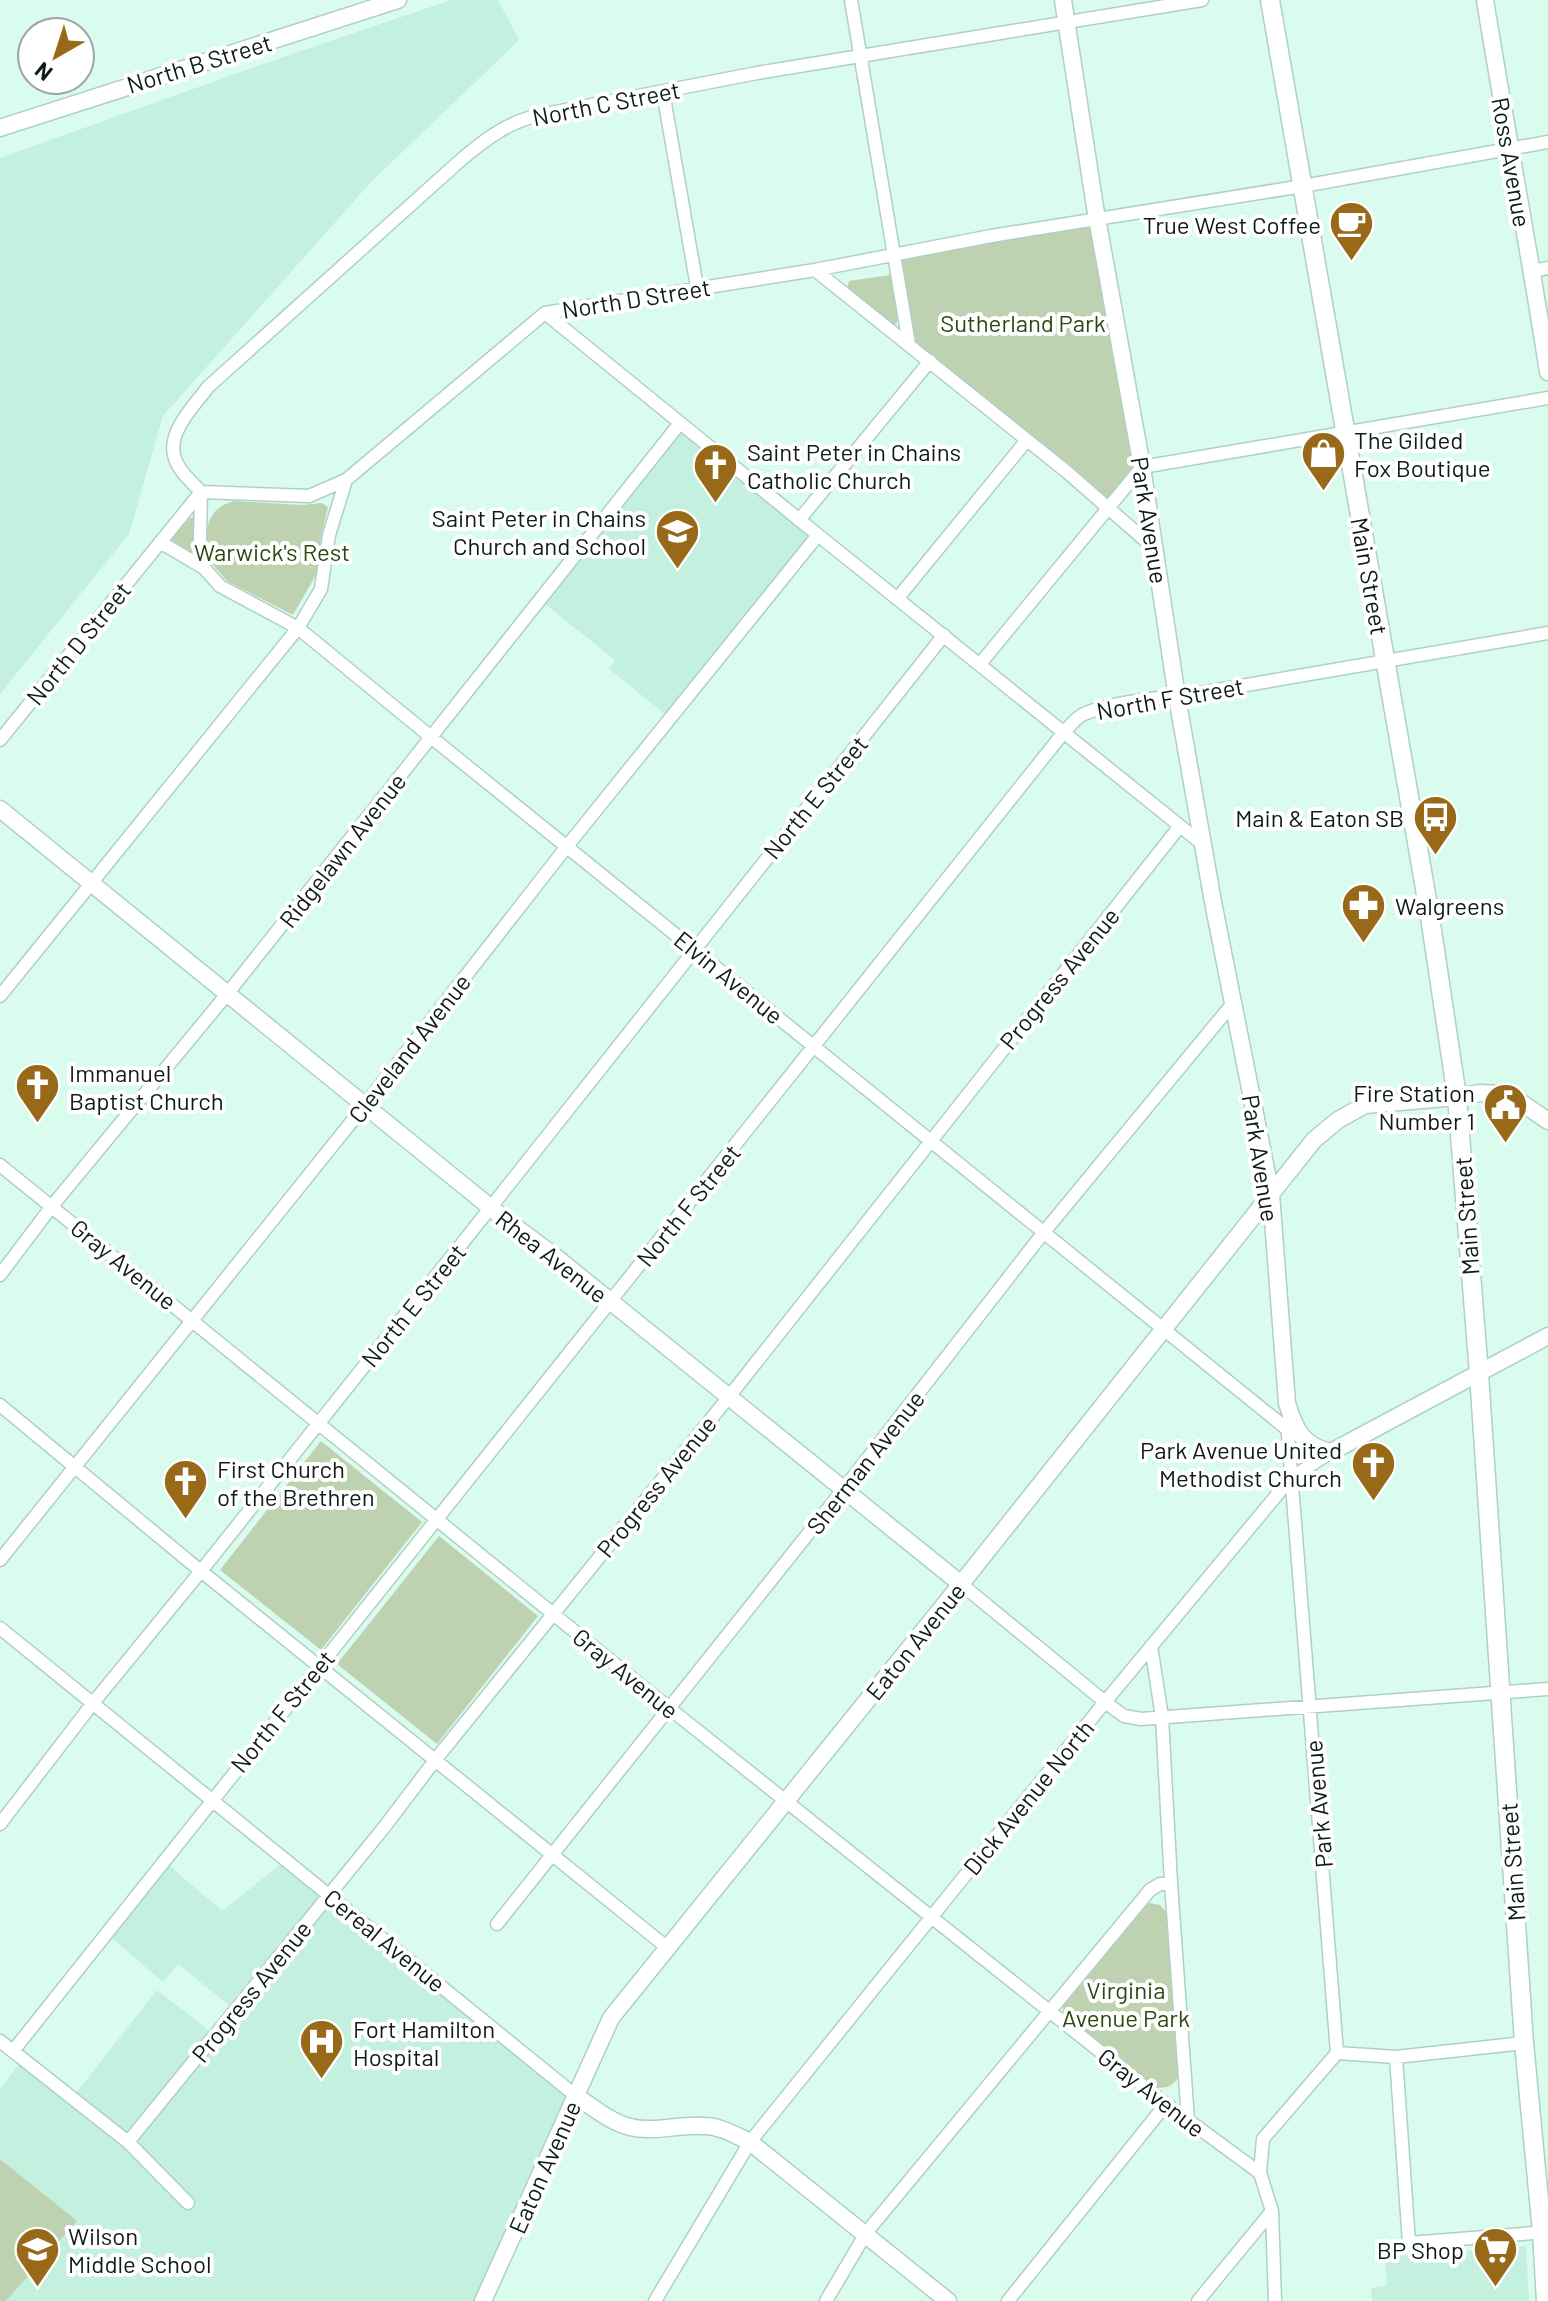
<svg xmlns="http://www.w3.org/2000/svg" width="1548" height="2301" viewBox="0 0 1548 2301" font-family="Barlow,sans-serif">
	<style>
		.built { fill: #c4f0e0 }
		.green { fill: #bed2b1 }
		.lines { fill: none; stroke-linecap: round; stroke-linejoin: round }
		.street-casing { stroke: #afd0c4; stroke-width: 15 }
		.secondary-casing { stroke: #afd0c4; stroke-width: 19 }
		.primary-casing { stroke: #afd0c4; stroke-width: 21 }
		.street { stroke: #fff; stroke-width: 12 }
		.secondary { stroke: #fff; stroke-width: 16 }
		.primary { stroke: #fff; stroke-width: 18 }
		.labels { text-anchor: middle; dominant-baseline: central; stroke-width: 8; stroke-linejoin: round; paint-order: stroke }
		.street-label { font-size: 24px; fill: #0f1b17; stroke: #fff }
		.poi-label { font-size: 24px; fill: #0f1b17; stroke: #fff; text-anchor: start }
		.park-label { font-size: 24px; fill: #2c4811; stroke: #fff }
	</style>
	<rect width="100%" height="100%" fill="#d9fcef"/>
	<!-- built -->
	<path class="built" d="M451 0H498L519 40 371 182 163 416 129 534 0 694V158L260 65Z
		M680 423 818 535 670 718 609 669 615 660 540 600Z
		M163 1860 222 1911 286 1860 576 2096 483 2301H6L76 2221 0 2159V2089L23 2059 72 2098 157 1990 215 2035 235 2010 178 1964 163 1982 106 1933Z
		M1526 2246 1529 2301H1372L1371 2288 1387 2285 1385 2257Z"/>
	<!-- green -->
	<path class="green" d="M1097 220 1142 467 1108 507 909 344 893 256Z
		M890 275 898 319 896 324H890L847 289 849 281Z
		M233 501 302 505 322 503 328 507 321 537 316 575 293 615 227 581 206 557C207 529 204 511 233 501Z
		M193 517 196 519V551L193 553 173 544 170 539 189 519Z
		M321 1441 422 1522 321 1650 220 1570Z
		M439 1536 538 1616 437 1744 337 1664Z
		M1150 1903 1160 1905 1168 1914 1180 2075C1172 2087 1167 2089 1152 2087L1063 2013V2003L1139 1907Z
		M0 2159 77 2221 6 2301H0Z"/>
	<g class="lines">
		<defs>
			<path id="street" d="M851 0 909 344
				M663 92 697 287
				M815 270 1067 472 1154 548
				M1533 271 1548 268
				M545 313 818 535 1205 846
				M201 492 309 496 346 480 545 313 815 270 991 236 1303 186 1548 142
				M799 520 930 361
				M160 542 204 568 220 586 298 628 431 737 1287 1429
				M204 568 200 539 201 492C191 481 177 470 174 455 168 431 195 405 208 387L463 158C487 138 510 121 540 115L757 73 1202 0
				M897 599 1027 440
				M980 664 1142 467 1548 398
				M0 740 201 492
				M0 996 298 628 321 589 329 535 346 480
				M0 1165 669 1708 1166 2104 1260 2173
				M0 1275 52 1206 228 993 680 423
				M0 1405 191 1563 669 1949
				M0 1560 365 1105 568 845 818 535
				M961 1584 1105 1702 1124 1716 1141 1719 1548 1689
				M0 1628 576 2096
				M1151 1646 1162 1717 1171 1883 1188 2120
				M0 1824 93 1703 201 1571 491 1207 944 635
				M497 1924 843 1490 1044 1232 1234 1002
				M0 2041 128 2142 188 2203
				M13 2051C360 1609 715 1173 1064 732 1070 726 1075 719 1082 715 1101 705 1156 697 1177 697L1548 633
				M1337 2053 1396 2057 1524 2043
				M1396 2057 1409 2243 1547 2232
				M128 2142 382 1830 436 1759 728 1398 1180 826
				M655 2301 750 2142 1105 1702 1291 1478 1331 1452
				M826 2301 866 2233 1150 1890 1160 1884 1171 1883
				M1008 2301 1166 2104
				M1198 2301 1272 2211
				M1275 2301 1272 2211 1260 2173 1263 2139 1337 2053 1287 1422"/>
			<path id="secondary" d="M1063 0 1095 207 1142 467 1177 697 1213 902 1271 1194 1287 1403C1295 1429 1302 1446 1331 1452L1548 1336
				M1485 0C1505 124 1529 248 1548 372
				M0 128 398 0
				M0 809 501 1216 553 1255 961 1584
				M576 2096C593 2107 610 2122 630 2127 653 2133 679 2124 704 2126 720 2126 735 2135 750 2142L948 2301
				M483 2301 611 2018 953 1594 1314 1140 1338 1120 1365 1105 1457 1097 1480 1093 1502 1094 1513 1097 1548 1121"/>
			<path id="primary" d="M1270 0 1430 917 1457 1097 1479 1374 1524 2043 1542 2232 1546 2301"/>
		</defs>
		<!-- street casing -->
		<use href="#street" class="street-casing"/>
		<!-- secondary casing -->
		<use href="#secondary" class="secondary-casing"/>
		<!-- primary casing -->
		<use href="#primary" class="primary-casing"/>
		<!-- street -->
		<use href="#street" class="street"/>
		<!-- secondary -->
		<use href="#secondary" class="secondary"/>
		<!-- primary -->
		<use href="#primary" class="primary"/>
	</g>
	<!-- icons -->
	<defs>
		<symbol id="cafe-pin" viewBox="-11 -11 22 30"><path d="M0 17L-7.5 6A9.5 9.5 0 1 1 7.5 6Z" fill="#986919" stroke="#fff"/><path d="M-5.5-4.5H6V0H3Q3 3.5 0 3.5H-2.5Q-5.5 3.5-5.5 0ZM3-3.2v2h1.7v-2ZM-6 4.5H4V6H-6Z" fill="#fff"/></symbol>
		<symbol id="shop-pin" viewBox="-11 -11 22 30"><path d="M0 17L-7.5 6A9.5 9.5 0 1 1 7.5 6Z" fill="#986919" stroke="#fff"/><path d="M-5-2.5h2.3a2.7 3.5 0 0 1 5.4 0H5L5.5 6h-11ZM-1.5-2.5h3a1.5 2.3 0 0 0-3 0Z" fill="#fff"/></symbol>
		<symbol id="church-pin" viewBox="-11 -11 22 30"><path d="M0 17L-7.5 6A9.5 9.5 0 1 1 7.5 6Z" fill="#986919" stroke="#fff"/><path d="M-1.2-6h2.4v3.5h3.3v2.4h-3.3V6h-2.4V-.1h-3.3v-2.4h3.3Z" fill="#fff"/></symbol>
		<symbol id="school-pin" viewBox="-11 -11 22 30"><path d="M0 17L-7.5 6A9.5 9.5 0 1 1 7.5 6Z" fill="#986919" stroke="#fff"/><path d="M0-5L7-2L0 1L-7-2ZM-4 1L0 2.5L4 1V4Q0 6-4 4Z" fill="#fff"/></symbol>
		<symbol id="bus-pin" viewBox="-11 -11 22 30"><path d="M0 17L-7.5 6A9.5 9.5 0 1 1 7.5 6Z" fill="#986919" stroke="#fff"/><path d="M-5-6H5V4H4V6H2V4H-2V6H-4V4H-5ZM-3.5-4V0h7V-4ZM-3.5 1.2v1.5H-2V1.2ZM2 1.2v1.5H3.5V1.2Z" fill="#fff"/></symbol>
		<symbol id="pharmacy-pin" viewBox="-11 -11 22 30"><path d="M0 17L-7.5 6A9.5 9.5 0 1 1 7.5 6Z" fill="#986919" stroke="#fff"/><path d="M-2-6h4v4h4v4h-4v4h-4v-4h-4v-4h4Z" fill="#fff"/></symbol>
		<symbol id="civic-pin" viewBox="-11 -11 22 30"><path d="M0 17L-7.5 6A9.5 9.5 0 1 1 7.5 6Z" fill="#986919" stroke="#fff"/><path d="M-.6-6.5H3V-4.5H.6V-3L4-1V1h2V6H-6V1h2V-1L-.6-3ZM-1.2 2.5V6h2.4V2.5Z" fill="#fff"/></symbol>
		<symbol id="hospital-pin" viewBox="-11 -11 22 30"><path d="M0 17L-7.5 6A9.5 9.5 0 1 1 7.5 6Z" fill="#986919" stroke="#fff"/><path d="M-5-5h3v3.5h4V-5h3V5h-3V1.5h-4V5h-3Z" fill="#fff"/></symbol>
		<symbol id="supermarket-pin" viewBox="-11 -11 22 30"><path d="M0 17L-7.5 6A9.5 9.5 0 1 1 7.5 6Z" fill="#986919" stroke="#fff"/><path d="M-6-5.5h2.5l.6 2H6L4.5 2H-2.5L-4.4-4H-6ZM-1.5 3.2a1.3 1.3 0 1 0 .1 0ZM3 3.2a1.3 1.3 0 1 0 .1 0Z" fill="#fff"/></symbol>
	</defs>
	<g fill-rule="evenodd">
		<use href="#cafe-pin" x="1326" y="198" width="51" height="69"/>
		<use href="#shop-pin" x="1298" y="428" width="51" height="69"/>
		<use href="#church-pin" x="690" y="440" width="51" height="69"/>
		<use href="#school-pin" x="652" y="506" width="51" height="69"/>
		<use href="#bus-pin" x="1410" y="792" width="51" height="69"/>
		<use href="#pharmacy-pin" x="1338" y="880" width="51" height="69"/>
		<use href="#church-pin" x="12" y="1060" width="51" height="69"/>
		<use href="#civic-pin" x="1480" y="1080" width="51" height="69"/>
		<use href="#church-pin" x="1348" y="1438" width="51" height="69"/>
		<use href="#church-pin" x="160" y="1456" width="51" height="69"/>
		<use href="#hospital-pin" x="296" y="2016" width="51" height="69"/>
		<use href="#school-pin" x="12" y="2224" width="51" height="69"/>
		<use href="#supermarket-pin" x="1470" y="2224" width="51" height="69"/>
	</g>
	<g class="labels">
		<!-- street labels -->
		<g class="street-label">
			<text transform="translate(199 63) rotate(-17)">North B Street</text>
			<text transform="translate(606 103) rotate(-11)">North C Street</text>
			<text transform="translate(1512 162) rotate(80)">Ross Avenue</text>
			<text transform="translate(636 298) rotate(-9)">North D Street</text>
			<text transform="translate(1150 520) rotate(81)">Park Avenue</text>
			<text transform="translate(1370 576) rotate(80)">Main Street</text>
			<text transform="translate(78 643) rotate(-51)">North D Street</text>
			<text transform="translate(1170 698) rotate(-10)">North F Street</text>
			<text transform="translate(815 797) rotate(-51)">North E Street</text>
			<text transform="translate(342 850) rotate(-52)">Ridgelawn Avenue</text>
			<text transform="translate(729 977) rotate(39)">Elvin Avenue</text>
			<text transform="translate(1059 978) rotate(-51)">Progress Avenue</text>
			<text transform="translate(409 1048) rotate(-52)">Cleveland Avenue</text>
			<text transform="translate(1261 1158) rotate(81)">Park Avenue</text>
			<text transform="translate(688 1205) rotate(-51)">North F Street</text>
			<text transform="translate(1466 1216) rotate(-94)">Main Street</text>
			<text transform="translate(552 1256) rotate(38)">Rhea Avenue</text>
			<text transform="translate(124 1264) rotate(39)">Gray Avenue</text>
			<text transform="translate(413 1305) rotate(-51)">North E Street</text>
			<text transform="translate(865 1462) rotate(-52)">Sherman Avenue</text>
			<text transform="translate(656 1486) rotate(-51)">Progress Avenue</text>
			<text transform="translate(915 1641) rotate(-51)">Eaton Avenue</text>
			<text transform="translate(626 1673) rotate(39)">Gray Avenue</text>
			<text transform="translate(282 1711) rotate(-51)">North F Street</text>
			<text transform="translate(1028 1797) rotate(-51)">Dick Avenue North</text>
			<text transform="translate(1318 1804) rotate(-95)">Park Avenue</text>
			<text transform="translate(1512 1862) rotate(-94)">Main Street</text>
			<text transform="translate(385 1940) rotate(39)">Cereal Avenue</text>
			<text transform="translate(251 1991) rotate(-51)">Progress Avenue</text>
			<text transform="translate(1152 2092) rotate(38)">Gray Avenue</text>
			<text transform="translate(544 2167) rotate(-66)">Eaton Avenue</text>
		</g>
		<!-- poi labels -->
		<g class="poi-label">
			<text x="1321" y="224" text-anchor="end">True West Coffee</text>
			<text x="1354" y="439">The Gilded<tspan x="1354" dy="28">Fox Boutique</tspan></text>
			<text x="747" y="451">Saint Peter in Chains<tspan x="747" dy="28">Catholic Church</tspan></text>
			<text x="646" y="517" text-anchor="end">Saint Peter in Chains<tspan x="646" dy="28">Church and School</tspan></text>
			<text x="1404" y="817" text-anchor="end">Main &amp; Eaton SB</text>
			<text x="1395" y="905">Walgreens</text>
			<text x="69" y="1072">Immanuel<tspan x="69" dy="28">Baptist Church</tspan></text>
			<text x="1475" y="1092" text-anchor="end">Fire Station<tspan x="1475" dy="28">Number 1</tspan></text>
			<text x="1342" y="1449" text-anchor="end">Park Avenue United<tspan x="1342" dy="28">Methodist Church</tspan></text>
			<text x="217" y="1468">First Church<tspan x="217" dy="28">of the Brethren</tspan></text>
			<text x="353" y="2028">Fort Hamilton<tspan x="353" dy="28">Hospital</tspan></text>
			<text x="68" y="2235">Wilson<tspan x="68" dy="28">Middle School</tspan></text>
			<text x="1464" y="2249" text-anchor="end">BP Shop</text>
		</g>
		<!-- park labels -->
		<g class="park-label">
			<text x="1023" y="322">Sutherland Park</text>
			<text x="272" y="551">Warwick's Rest</text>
			<text x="1126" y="1989">Virginia<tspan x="1126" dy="28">Avenue Park</tspan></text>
		</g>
	</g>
	<!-- north arrow -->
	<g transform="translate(56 56) rotate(219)"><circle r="38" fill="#ffffff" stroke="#9fa4a2" stroke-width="2"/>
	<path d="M0-6L14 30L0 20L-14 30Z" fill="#986919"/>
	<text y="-12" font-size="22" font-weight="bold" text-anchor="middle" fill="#0f1b17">N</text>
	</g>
</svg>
